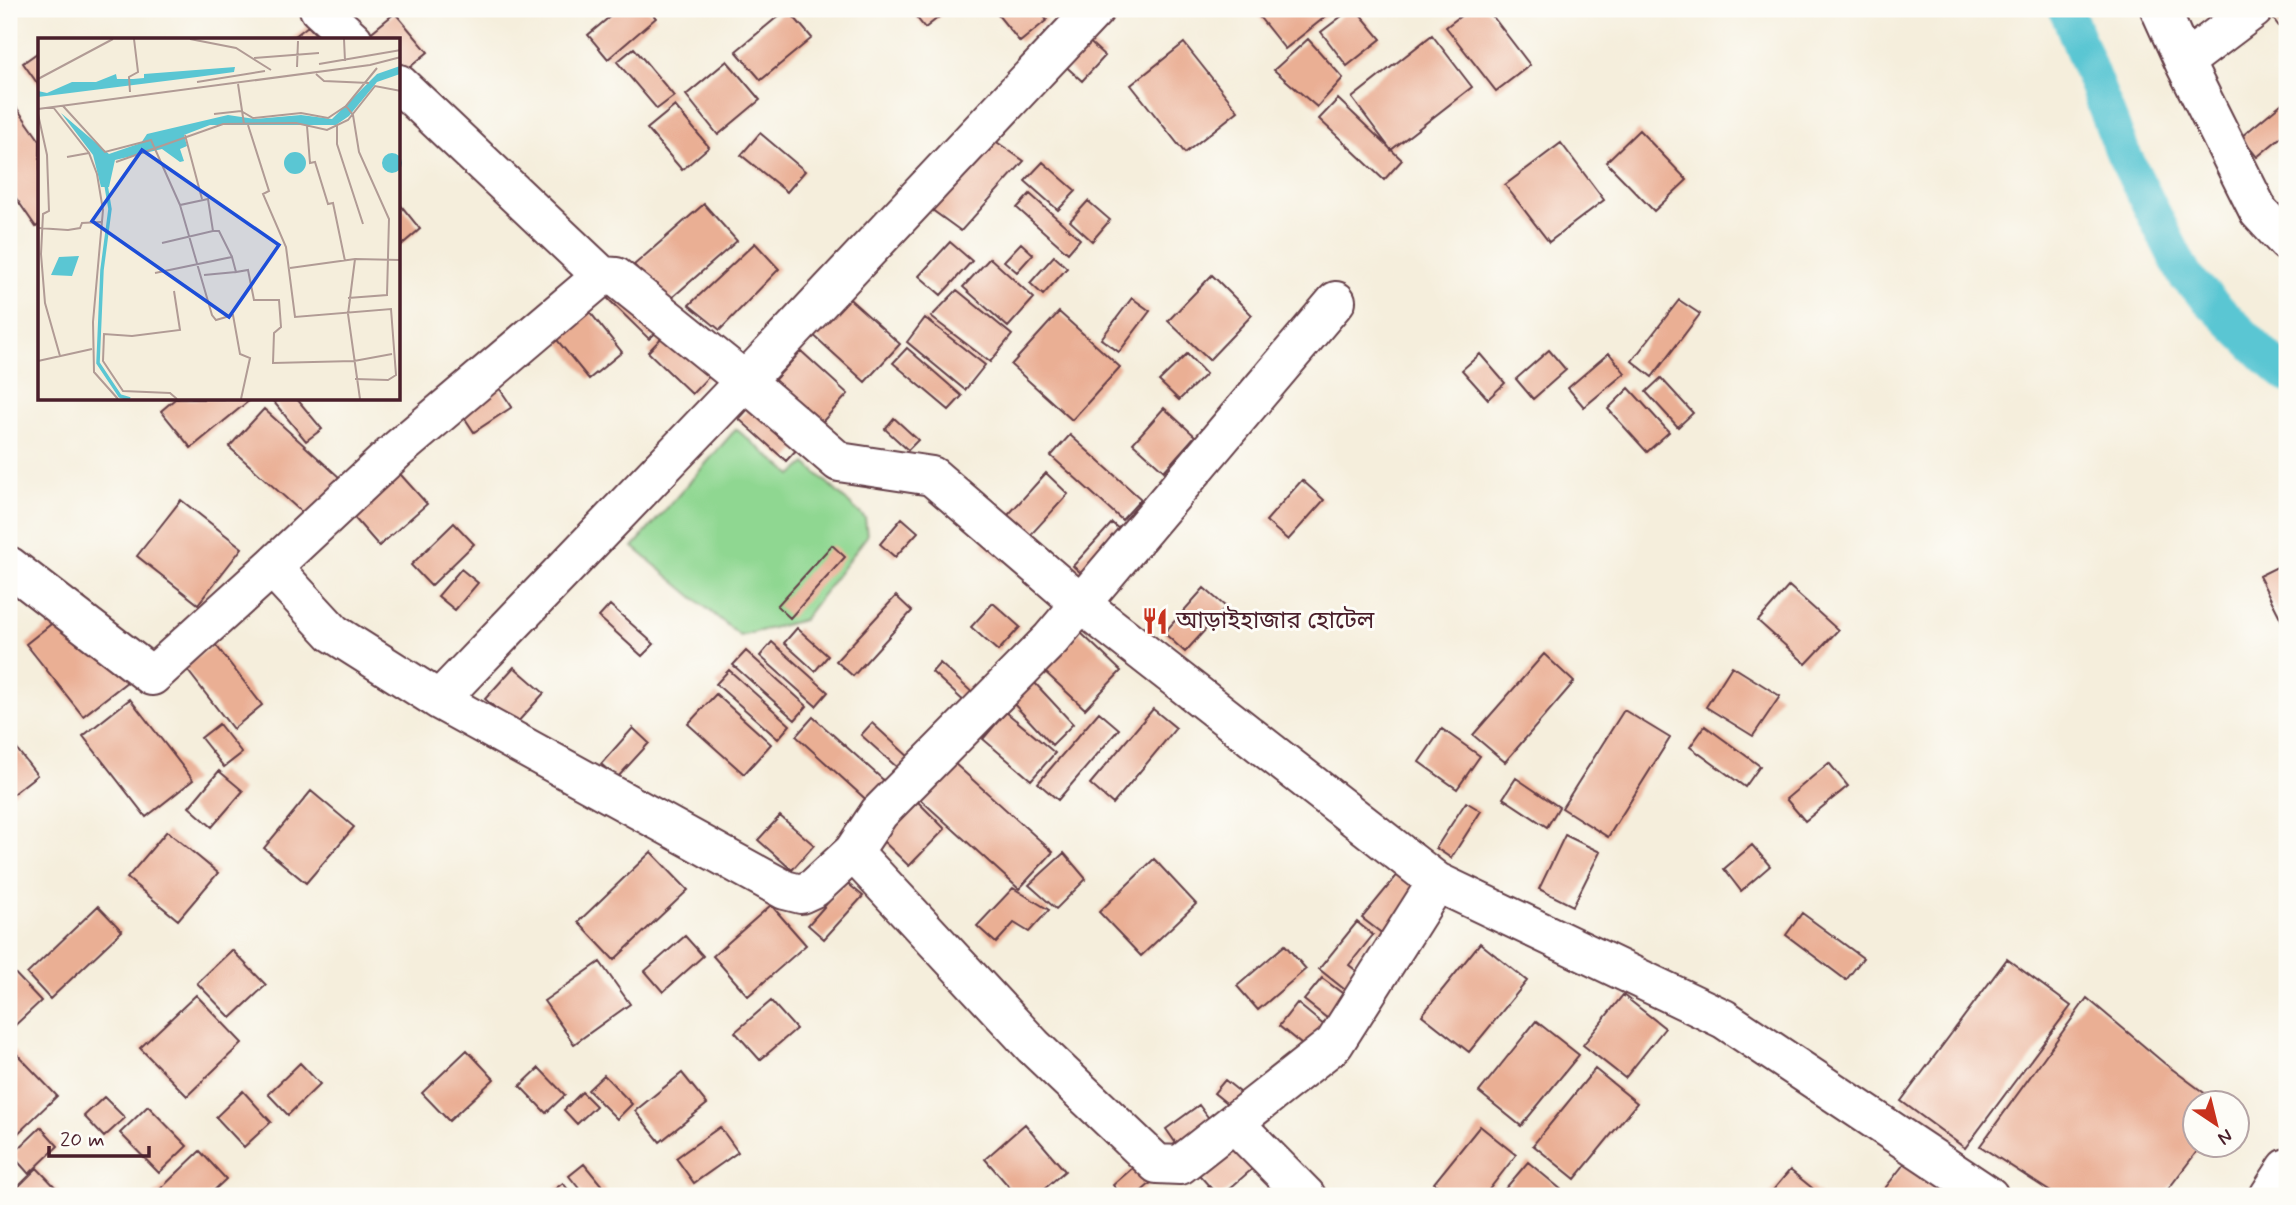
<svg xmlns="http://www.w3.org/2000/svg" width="2296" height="1205" viewBox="0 0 2296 1205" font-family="Mynerve,'Noto Sans Bengali',sans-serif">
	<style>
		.green { fill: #8fd791; stroke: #6c7b5e; stroke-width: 2 }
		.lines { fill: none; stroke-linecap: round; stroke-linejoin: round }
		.canal { stroke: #5ac6d3; stroke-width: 35 }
		.building { fill: #eaaf94 }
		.minor-casing { stroke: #643e46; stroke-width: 42 }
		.minor { stroke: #fff; stroke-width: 38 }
		.labels { text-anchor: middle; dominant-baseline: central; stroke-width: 6; stroke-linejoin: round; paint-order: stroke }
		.poi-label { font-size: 24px; fill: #4a1f2b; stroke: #fdfcf7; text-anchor: start }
		.inset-river { fill: none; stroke: #5ac6d3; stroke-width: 3.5 }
		.inset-road { fill: none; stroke: #b19b95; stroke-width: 2 }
		.view { fill: #1d4ed8; fill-opacity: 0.15; stroke: #1d4ed8; stroke-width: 3.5 }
		.inset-edge { fill: none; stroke: #4a1f2b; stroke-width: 3.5 }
	</style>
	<rect width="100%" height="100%" fill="#fdfcf7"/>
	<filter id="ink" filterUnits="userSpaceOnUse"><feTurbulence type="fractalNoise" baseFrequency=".0143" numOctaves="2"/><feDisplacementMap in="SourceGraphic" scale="14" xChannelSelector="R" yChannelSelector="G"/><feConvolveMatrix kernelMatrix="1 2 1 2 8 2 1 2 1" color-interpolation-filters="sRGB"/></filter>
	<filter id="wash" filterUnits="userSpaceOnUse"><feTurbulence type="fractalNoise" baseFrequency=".00686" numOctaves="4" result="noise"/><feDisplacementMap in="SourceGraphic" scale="28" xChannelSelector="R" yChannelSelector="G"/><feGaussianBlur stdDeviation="1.57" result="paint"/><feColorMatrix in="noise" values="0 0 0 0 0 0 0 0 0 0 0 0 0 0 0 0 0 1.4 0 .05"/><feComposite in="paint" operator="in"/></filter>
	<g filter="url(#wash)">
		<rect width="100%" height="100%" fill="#f5eedc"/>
		<!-- green -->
		<path class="green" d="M736 429 792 475 806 463 865 518 867 536 803 620 740 636 633 547Z"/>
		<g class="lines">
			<!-- canal -->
			<path class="canal" d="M2066 9 2123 153 2185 276 2267 358 2287 375"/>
		</g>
		<g id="blocks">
			<!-- building -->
			<path class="building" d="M619 9H648L656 18 608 59 588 35Z
				M787 9 812 38 761 80 736 51Z
				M910 9H949L925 28Z
				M993 9H1037L1047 20 1020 42Z
				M1253 9H1335L1285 49Z
				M1351 9H1356L1381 39 1347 66 1321 32Z
				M1470 9H1487L1530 65 1496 91 1446 27Z
				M2283 9H2287V37L2272 17Z
				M395 13 428 52 399 76V40H362Z
				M308 26 321 40H290Z
				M1432 35 1472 87 1391 150 1352 98Z
				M1084 37 1105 56 1082 81 1061 62Z
				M1308 39 1343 78 1317 107 1274 70Z
				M1184 43 1238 111 1185 153 1131 85Z
				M634 48 674 96 657 109 617 62Z
				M40 51V87L23 63Z
				M727 61 760 100 718 135 686 95Z
				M9 97 40 141V224L36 227 9 188Z
				M1338 99 1402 160 1384 180 1319 119Z
				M2287 99V132L2257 157 2241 137Z
				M675 106 709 147 682 170 647 129Z
				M1639 130 1687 180 1654 211 1606 162Z
				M760 133 805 171 787 192 741 155Z
				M988 136 1024 161 961 231 924 204Z
				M1561 143 1604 200 1549 242 1505 185Z
				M1043 162 1076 191 1058 210 1025 181Z
				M1030 194 1080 239 1068 253 1017 208Z
				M1088 201 1110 220 1092 241 1070 221Z
				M399 203 420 229 399 247Z
				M704 204 737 241 667 302 634 265Z
				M950 242 972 261 941 295 919 276Z
				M755 243 779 269 720 330 689 305Z
				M1021 243 1033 254 1017 272 1004 261Z
				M1054 256 1067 268 1043 295 1030 283Z
				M990 258 1034 298 1008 327 963 287Z
				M1212 275 1252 315 1209 360 1168 321Z
				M598 289 668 322 649 339Z
				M957 290 1012 335 990 362 931 317Z
				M844 294 900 344 865 382 810 332Z
				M1132 298 1150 311 1119 352 1101 339Z
				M1679 300 1700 314 1652 377 1632 361Z
				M581 301 622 352 589 379 548 329Z
				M1059 312 1120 367 1072 420 1011 365Z
				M925 318 985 365 965 390 907 342Z
				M667 332 711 374 692 394 648 352Z
				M907 348 962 396 949 410 893 363Z
				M1549 350 1566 370 1533 399 1516 379Z
				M801 351 848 394 786 461 739 419Z
				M1609 353 1625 373 1584 407 1568 388Z
				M1187 354 1206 374 1179 400 1159 381Z
				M1480 354 1505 383 1488 399 1462 370Z
				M485 367 512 407 474 432 448 393Z
				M1661 378 1693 413 1678 427 1646 392Z
				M1629 388 1669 432 1647 452 1608 409Z
				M175 399H251L191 448 161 411Z
				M275 399H297L322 429 306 441 273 401Z
				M1164 408 1195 436 1164 471 1133 443Z
				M264 409 350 487 316 525 229 447Z
				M894 418 918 440 908 450 885 429Z
				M1070 435 1141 499 1122 520 1051 456Z
				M392 465 427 504 379 546 345 507Z
				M1046 473 1068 494 1004 564 982 544Z
				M1302 480 1324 500 1288 540 1266 521Z
				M181 500 242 548 198 604 137 556Z
				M902 518 918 532 895 557 880 544Z
				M454 523 474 544 431 586 411 565Z
				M1112 523 1129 538 1090 581 1073 566Z
				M832 545 845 557 790 618 777 606Z
				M2287 562V623L2284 625 2259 576Z
				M461 569 478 583 455 610 438 596Z
				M1789 586 1838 630 1806 664 1758 621Z
				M1204 588 1226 607 1185 652 1164 633Z
				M896 596 912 611 853 676 836 661Z
				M84 598 141 671 83 716 26 644Z
				M993 603 1020 627 998 651 971 627Z
				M610 605 654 644 642 656 599 617Z
				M797 628 828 656 815 671 784 643Z
				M1080 632 1121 671 1085 709 1043 670Z
				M772 642 828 692 816 706 760 656Z
				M215 644 262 705 233 729 185 667Z
				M746 651 807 706 795 720 733 665Z
				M1544 654 1574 682 1505 762 1473 735Z
				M940 663 976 696 968 705 932 672Z
				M1732 666 1780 696 1753 736 1706 707Z
				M514 667 544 693 515 725 485 699Z
				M729 670 790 725 778 739 716 684Z
				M1033 681 1073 724 1052 745 1011 701Z
				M716 694 771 744 744 774 688 724Z
				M130 699 193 780 146 817 83 736Z
				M1153 709 1176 728 1113 804 1090 784Z
				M1624 710 1670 738 1608 837 1562 808Z
				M1006 712 1055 753 1031 780 983 739Z
				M1099 712 1119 729 1058 800 1038 783Z
				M813 717 889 785 871 804 796 736Z
				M872 723 910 758 899 769 861 735Z
				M219 724 242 753 224 767 201 738Z
				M1705 726 1760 766 1745 787 1690 747Z
				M633 728 649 743 617 778 601 764Z
				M1442 729 1480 756 1457 789 1419 762Z
				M9 739 37 775 9 797Z
				M944 754 1053 852 1019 889 911 791Z
				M1829 763 1848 786 1805 821 1786 799Z
				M219 771 243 791 212 827 189 807Z
				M1516 778 1559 807 1547 827 1503 798Z
				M311 791 354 827 306 883 264 848Z
				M915 799 945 829 909 866 878 836Z
				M1466 802 1481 811 1451 858 1436 848Z
				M780 816 814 845 792 870 758 840Z
				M167 831 218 873 178 920 127 878Z
				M1565 835 1600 852 1573 906 1539 889Z
				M1752 845 1770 866 1741 891 1724 869Z
				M651 852 688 890 614 960 578 922Z
				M1064 853 1086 879 1056 909 1029 885Z
				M1154 859 1196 904 1141 956 1099 912Z
				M1408 862 1437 886 1392 941 1362 918Z
				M846 882 863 896 824 939 808 925Z
				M1013 888 1049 910 1029 932 1014 923 996 943 977 926Z
				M771 905 806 945 748 996 713 956Z
				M98 906 122 931 50 999 27 974Z
				M1802 913 1863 958 1846 980 1786 935Z
				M1357 922 1373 935 1349 965 1363 976 1349 993 1319 969Z
				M685 936 703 956 663 992 645 971Z
				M1480 943 1527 981 1469 1052 1422 1015Z
				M1285 945 1306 969 1258 1010 1237 986Z
				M232 950 266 985 231 1018 197 983Z
				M2007 959 2071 1006 1965 1148 1901 1101Z
				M600 962 630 1004 574 1044 544 1001Z
				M9 967 41 1001 9 1031Z
				M1322 978 1350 999 1332 1022 1304 1000Z
				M196 995 242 1043 187 1096 140 1048Z
				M1623 995 1665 1028 1625 1078 1583 1045Z
				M2087 998 2164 1063 2219 1104H2194V1146H2201L2163 1196H2057L1980 1146Z
				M771 1001 796 1029 760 1060 735 1032Z
				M1297 1003 1325 1026 1306 1048 1279 1026Z
				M1536 1021 1579 1055 1521 1126 1479 1092Z
				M467 1050 494 1079 449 1121 422 1093Z
				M14 1051 57 1096 9 1142V1055Z
				M300 1063 320 1084 288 1115 268 1094Z
				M539 1068 565 1095 546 1113 520 1086Z
				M1595 1069 1637 1103 1575 1179 1533 1145Z
				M682 1073 707 1104 660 1142 635 1111Z
				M604 1075 632 1104 617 1119 588 1090Z
				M1225 1080 1251 1101 1240 1114 1214 1093Z
				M243 1091 271 1122 244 1147 216 1117Z
				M582 1092 596 1106 577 1124 564 1110Z
				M104 1097 125 1118 104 1137 84 1116Z
				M1199 1105 1216 1128 1182 1152 1166 1129Z
				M148 1106 187 1146 159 1173 120 1133Z
				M1025 1124 1065 1171 1036 1196H1017L985 1159Z
				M1480 1126 1516 1155 1484 1196H1451L1434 1183Z
				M41 1127 58 1146 29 1174 12 1155Z
				M720 1127 738 1152 694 1183 676 1158Z
				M1232 1134 1258 1164 1221 1196H1218L1193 1168Z
				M1915 1150 1962 1176 1948 1196H1879Z
				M200 1151 226 1179 208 1196H153Z
				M1528 1162 1569 1196H1499Z
				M584 1164 607 1192 601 1196H585L569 1176Z
				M1136 1165 1151 1183 1136 1196H1122L1113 1185Z
				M37 1168 61 1193 57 1196H20L14 1191Z
				M1790 1170 1822 1196H1768Z
				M563 1183 573 1196H546Z"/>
		</g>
	</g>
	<g filter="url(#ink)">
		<use href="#blocks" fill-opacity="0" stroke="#643e46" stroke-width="2"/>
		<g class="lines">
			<defs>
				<path id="minor" d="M319 9 353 40
					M2160 9 2184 62 2259 212 2287 242
					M2184 62 2254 9
					M399 84 602 276 616 277 745 381 839 462 932 476 1081 604 1437 882
					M1336 301 1051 639 879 813 853 852 1033 1046 1157 1164 1180 1165 1334 1044 1437 882 1724 1019 1989 1196
					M9 566 152 676 272 567 333 633 439 700 745 381 1095 9
					M272 567 397 450 602 276
					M439 700 785 890 801 894 814 888 853 852
					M1234 1123 1306 1196
					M2269 1196 2287 1168"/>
			</defs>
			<!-- minor casing -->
			<use href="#minor" class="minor-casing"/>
			<!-- minor -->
			<use href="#minor" class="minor"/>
		</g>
	</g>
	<!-- icons -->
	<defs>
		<symbol id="restaurant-bare" viewBox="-9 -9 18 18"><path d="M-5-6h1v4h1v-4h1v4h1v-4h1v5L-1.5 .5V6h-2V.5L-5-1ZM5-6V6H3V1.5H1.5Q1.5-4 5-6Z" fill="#c8321e" stroke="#fdfcf7" stroke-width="2.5" paint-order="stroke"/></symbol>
	</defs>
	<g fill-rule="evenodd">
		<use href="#restaurant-bare" x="1136" y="602" width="38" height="38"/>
	</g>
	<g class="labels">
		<!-- poi labels -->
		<g class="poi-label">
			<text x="1176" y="621">আড়াইহাজার হোটেল</text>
		</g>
	</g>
	<!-- overview -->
	<g transform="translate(38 38)">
		<rect width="362" height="362" fill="#f5eedc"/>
		<path d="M362 28V36L339 44 311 78 298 87H172L146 97 149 108 142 111 146 123 142 124 124 111 77 122 71 149H63L55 117 23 75 71 116 103 105 109 96 190 77 217 81 263 77 294 81 339 36ZM197 29 196 34 159 39 0 59V53L9 55 34 44H58L78 36 79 41H95L106 40V36ZM246 125a11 11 0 1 1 22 0a11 11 0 1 1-22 0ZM344 125a10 10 0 1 1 20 0a10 10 0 1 1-20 0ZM41 218 34 238 13 237 21 219Z" fill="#5ac6d3"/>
		<path class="inset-river" d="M68 147 72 171 64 232 60 325 82 358 92 361"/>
		<path class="inset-road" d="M152 1 198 10 233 32M306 1 307 23M216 20 281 15M281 26 363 12M259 29 260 3M278 36 286 43 331 45M0 41 75 1M159 44 227 33M200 46 206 86M92 54 91 39 100 34 96 1M25 68 67 114 113 102 142 167 170 161 175 193 124 205M308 68 315 77 321 114 351 181 349 257 310 260M15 69 51 115 59 136 65 172 55 284 56 334 80 361M0 71 332 27 363 19M0 76 9 117 11 173 5 176 3 216 7 265 22 318M176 76 203 73 215 80 263 75 290 80 308 68 339 30M210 87 231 153 225 156 248 209 257 279 353 271 358 337 350 342 317 341M269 88 272 125 277 124 290 166 295 165 307 223M299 88V106L325 186M147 97 164 161M29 119 51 115M78 124 185 86 258 85 289 92 310 82 337 48 363 53M142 167 174 277 178 282 195 277 202 316 212 320 203 361M0 190 30 192 42 190 44 185 63 184M175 193H181L194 219M317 221 310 276 322 361M252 230 317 221 363 222M117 235 194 219 198 234 210 232 216 262H241L243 289 236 295 235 325 316 323 354 316M166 237 198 234M136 253 142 292 94 298 66 296 65 323 85 353 132 355 139 361M0 323 54 311"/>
		<path class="view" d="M104 112 241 207 191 279 54 183Z"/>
		<rect width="362" height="362" class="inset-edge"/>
	</g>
	<!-- margin -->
	<rect width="2296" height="1205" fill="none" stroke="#fdfcf7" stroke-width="35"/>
	<!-- north arrow -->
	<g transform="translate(2216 1124) rotate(145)"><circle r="33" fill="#fdfcf7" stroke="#b5a4a5" stroke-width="2"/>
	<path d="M0-5L12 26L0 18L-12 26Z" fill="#c8321e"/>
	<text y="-10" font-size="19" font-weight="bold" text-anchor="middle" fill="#4a1f2b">N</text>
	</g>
	<!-- scale -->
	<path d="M49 1146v10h100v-10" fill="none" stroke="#4a1f2b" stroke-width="3.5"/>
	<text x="60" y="1146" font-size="21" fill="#4a1f2b" stroke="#fdfcf7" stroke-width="5" paint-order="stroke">20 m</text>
</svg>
